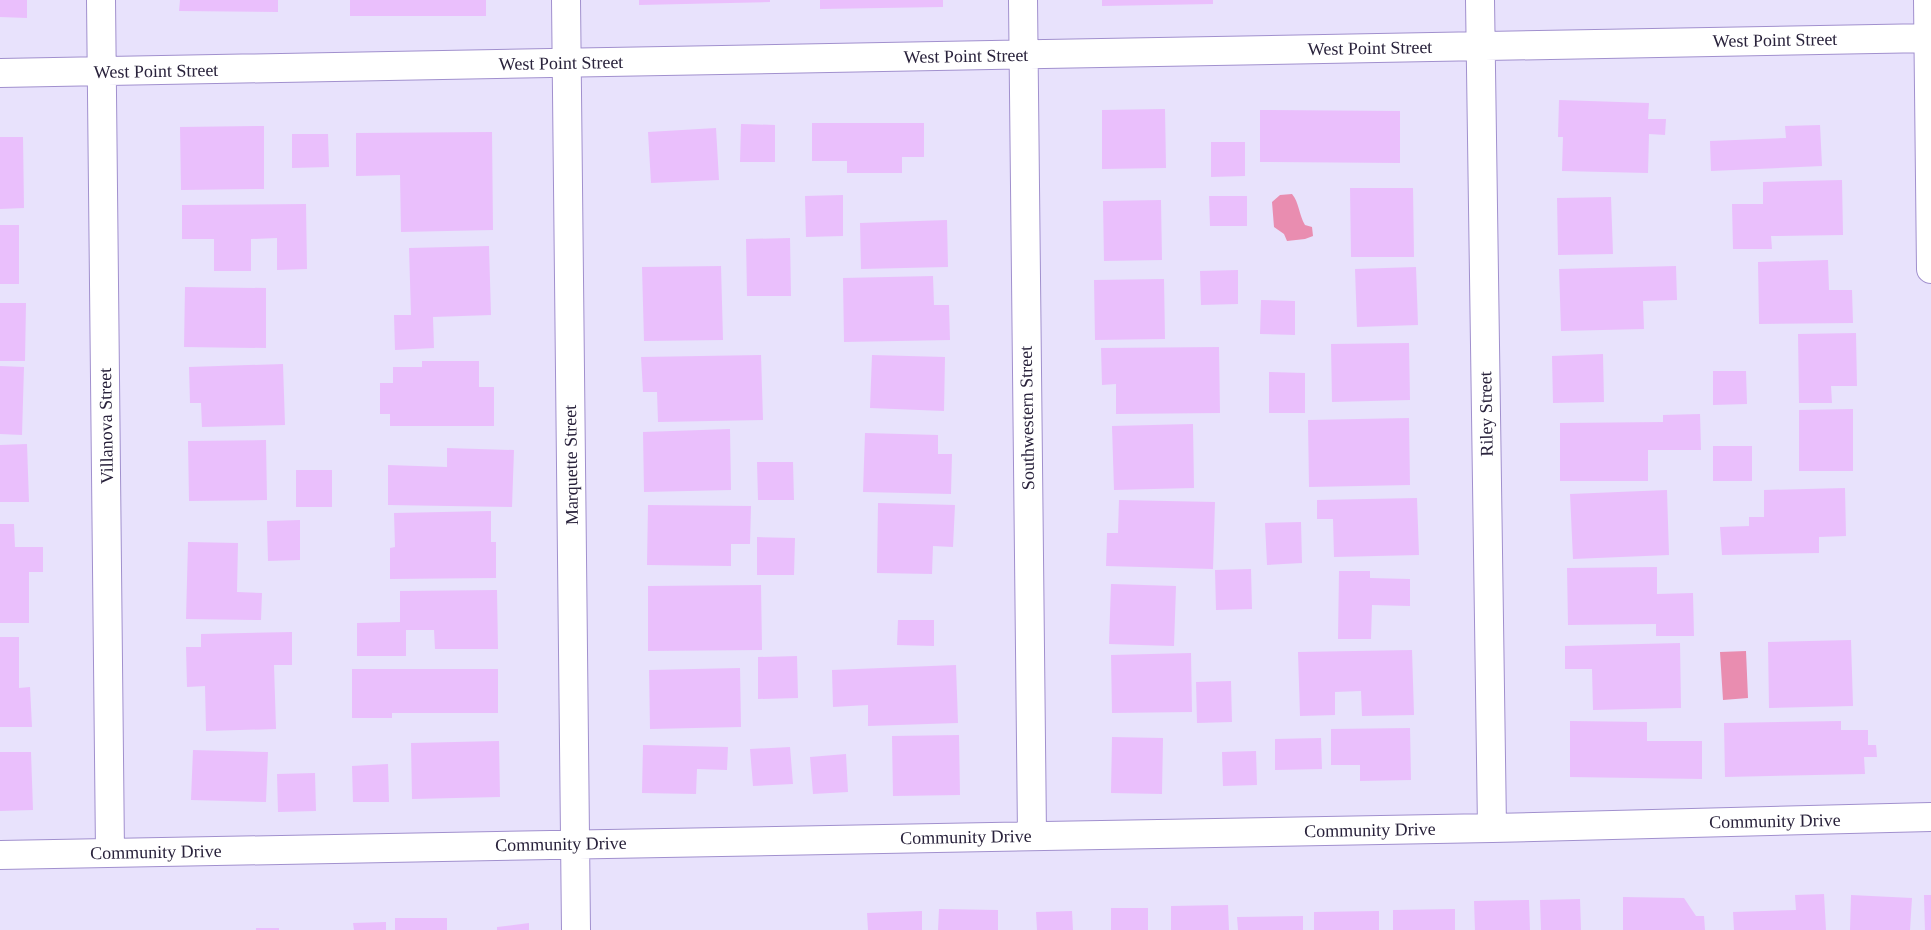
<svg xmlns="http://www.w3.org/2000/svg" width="1931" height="930" viewBox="0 0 1931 930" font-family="'Times New Roman',serif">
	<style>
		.water { fill: #e98db0 }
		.building { fill: #eabffc }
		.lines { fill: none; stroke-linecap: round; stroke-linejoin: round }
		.street-casing { stroke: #a190ce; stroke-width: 30 }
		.street { stroke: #fff; stroke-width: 28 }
		.labels { text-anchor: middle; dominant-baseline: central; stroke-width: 4.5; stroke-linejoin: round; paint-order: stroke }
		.street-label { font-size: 18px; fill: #29223b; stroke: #fff }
	</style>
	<rect width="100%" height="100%" fill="#e8e2fc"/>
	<!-- water -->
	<path class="water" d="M1292 194C1299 202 1299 215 1305 225L1312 227 1313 236 1305 239 1287 241 1284 234 1274 227 1272 202 1280 195Z
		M1746 651 1748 698 1723 700 1720 652Z"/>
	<!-- building -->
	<path class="building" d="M0 0H27V18L0 17Z
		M180 0H278V12L179 11Z
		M350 0H486V16H350Z
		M639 0H770V2L639 5Z
		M820 0H943V7L820 9Z
		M1102 0H1213V4L1102 6Z
		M1559 100 1649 103 1648 119H1666L1665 135 1649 134 1648 173 1562 171 1563 137H1558Z
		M1165 109 1166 168 1102 169V110Z
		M1260 110 1400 111V163L1260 162Z
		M812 123H924V157H902V173H847V161H812Z
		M741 124 775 125V162H740Z
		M1820 125 1822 166 1711 171 1710 141 1786 138 1785 126Z
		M264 126V189L181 190 180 127Z
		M716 128 719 180 651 183 648 132Z
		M492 132 493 230 401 232 400 175 356 176V133Z
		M292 134H328L329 167 292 168Z
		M0 137H23L24 208 0 209Z
		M1211 142H1245V176L1211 177Z
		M1842 180 1843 235 1771 236 1772 249H1733L1732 204H1763V182Z
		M1350 188H1413L1414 257H1351Z
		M843 195V236L806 237 805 196Z
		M1209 196H1247V226H1210Z
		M1611 197 1613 254 1558 255 1557 198Z
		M1161 200 1162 260 1104 261 1103 201Z
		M306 204 307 269 277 270V238L251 239V271H214V239H182V205Z
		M947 220 948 267 861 269 860 223Z
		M0 225H19V284H0Z
		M790 238 791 296H747L746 239Z
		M489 246 491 315 433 317 434 348 395 350 394 315H411L409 248Z
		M1828 260 1829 290H1852L1853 323 1759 324 1758 262Z
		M721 266 723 340 644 341 642 267Z
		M1676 266 1677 300 1643 301 1644 329 1561 331 1559 269Z
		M1416 267 1418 325 1357 327 1355 269Z
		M1238 270V304L1201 305 1200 271Z
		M933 276 934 305H949L950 340 844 342 843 278Z
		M1164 279 1165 339 1095 340 1094 280Z
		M185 287 266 288V348L184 347Z
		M1261 300 1295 301V335L1260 334Z
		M0 303H26L25 361H0Z
		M1856 333 1857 386H1831L1832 403H1799L1798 334Z
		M1409 343 1410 400 1332 402 1331 344Z
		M1219 347 1220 413 1116 414V384L1102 385 1101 348Z
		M1603 354 1604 402 1553 403 1552 356Z
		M761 355 763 420 658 422 657 392H643L641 357Z
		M872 355 945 357 944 411 870 408Z
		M422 361H479V387H494V426H390V414H380V383H393V367H422Z
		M283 364 285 425 202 427 201 403H190L189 367Z
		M0 366 24 367 22 435 0 434Z
		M1713 371H1746L1747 404 1713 405Z
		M1269 372 1305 373V413H1269Z
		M1853 409V471H1799V410Z
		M1700 414 1701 450H1648V481H1560V423L1663 422V415Z
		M1409 418 1410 485 1309 487 1308 420Z
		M1193 424 1194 488 1114 490 1112 426Z
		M730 429 731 490 644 492 643 432Z
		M865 433 938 435V454H952L951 494 863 492Z
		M266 440 267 500 189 501 188 441Z
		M27 444 29 502H0V445Z
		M1713 446H1752V481H1713Z
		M447 448 514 450 512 507 388 505V465L447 467Z
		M757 462H793L794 500H758Z
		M296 470H332V507H296Z
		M1845 488 1846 536 1819 537V553L1722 555 1720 527 1749 526V517H1764V490Z
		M1667 490 1669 555 1573 559 1570 494Z
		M1417 498 1419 555 1334 557 1333 519H1317V500Z
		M1119 500 1215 502 1213 569 1106 566 1107 533H1118Z
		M878 503 955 505 953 547 933 546 932 574 877 573Z
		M648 505 751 506 750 544H731V566L647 565Z
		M491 511V542H496V578L390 579V548L395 547 394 513Z
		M300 520V560L268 561 267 521Z
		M1301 522 1302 563 1267 565 1265 523Z
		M0 524H14L15 547H43V572H29V623H0Z
		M757 537 795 538 794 575H757Z
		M188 542 238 543 237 592 262 593 261 620 186 619Z
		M1657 567V594L1693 593 1694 636H1656V624L1568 625 1567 568Z
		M1251 569 1252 609 1216 610 1215 570Z
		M1339 571H1370V578L1410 579V606L1372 605 1371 639H1338Z
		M1111 584 1176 586 1174 646 1109 644Z
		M761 585 762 650 648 651V586Z
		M497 590 498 649H435L434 630H406V656H357V623L400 622V591Z
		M898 620H934V646L897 645Z
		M292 632V665H274L276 729 206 731 205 686 187 687 186 647H201V634Z
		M0 637H19V688L30 687 32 727H0Z
		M1851 640 1853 706 1769 708 1768 642Z
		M1680 643 1681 708 1593 710 1592 669H1565V646Z
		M1412 650 1414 715 1362 716 1361 691 1335 692V715L1300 716 1298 652Z
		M1191 653 1192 712 1112 713 1111 655Z
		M797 656 798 698 758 699V657Z
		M956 665 958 723 868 726V705L833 707 832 670Z
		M740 668 741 727 650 729 649 670Z
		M352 669H498V713H392V718H352Z
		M1231 681 1232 722 1197 723 1196 682Z
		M1570 721 1647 722V741H1702V779L1570 777Z
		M1841 721V730H1868V745H1876L1877 757H1864L1865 774 1725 777 1724 723Z
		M1410 728 1411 780 1360 781V765H1331V729Z
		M959 735 960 795 893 796 892 736Z
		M1112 737 1163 738 1162 794 1111 793Z
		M1321 738 1322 769 1275 770V739Z
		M499 741 500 797 412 799 411 743Z
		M643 745 728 747 727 770 697 769 696 794 642 793Z
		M790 747 793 784 753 786 750 749Z
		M193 750 268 752 266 802 191 800Z
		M1256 751 1257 785 1223 786 1222 752Z
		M0 752H31L33 810 0 811Z
		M846 754 848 792 813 794 810 757Z
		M388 764 389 802H353L352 766Z
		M315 773 316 811 278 812 277 774Z
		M1824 894 1826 930H1734L1733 912 1796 910 1795 895Z
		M1851 895 1912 898 1910 930H1850Z
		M1924 895H1931V930H1925Z
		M1623 897 1684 898 1696 916H1704L1705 930H1623Z
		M1580 899 1581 930H1541L1540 900Z
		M1529 900 1530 930H1475L1474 901Z
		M1228 905 1229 930H1171V906Z
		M1111 908H1148V930H1111Z
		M939 909 998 910V930H938Z
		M1455 909V930H1393V910Z
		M922 911V930H868L867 913Z
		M1072 911 1073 930H1037L1036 912Z
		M1379 911V930H1314V912Z
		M1303 916V930H1238L1237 917Z
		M395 918H447V930H395Z
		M386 922V930H354L353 923Z
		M529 923V930H497V927Z
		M256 928H279V930H256Z"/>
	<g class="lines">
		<defs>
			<path id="street" d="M101 0 110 852
				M566 0 576 930
				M1023 0 1032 835
				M1480 0 1492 828
				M1928 0 1931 269
				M0 73 1931 38
				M0 855 1492 828 1931 817"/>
		</defs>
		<!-- street casing -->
		<use href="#street" class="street-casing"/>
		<!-- street -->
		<use href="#street" class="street"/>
	</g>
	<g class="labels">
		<!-- street labels -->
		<g class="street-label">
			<text transform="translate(1775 40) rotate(-1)">West Point Street</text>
			<text transform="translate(1370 48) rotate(-1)">West Point Street</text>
			<text transform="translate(966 56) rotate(-1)">West Point Street</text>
			<text transform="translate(561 63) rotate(-1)">West Point Street</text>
			<text transform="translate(156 71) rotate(-1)">West Point Street</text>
			<text transform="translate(1486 414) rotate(-91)">Riley Street</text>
			<text transform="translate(1027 418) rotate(-91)">Southwestern Street</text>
			<text transform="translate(106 426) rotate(-91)">Villanova Street</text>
			<text transform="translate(571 465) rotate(-91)">Marquette Street</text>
			<text transform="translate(1775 821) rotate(-1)">Community Drive</text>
			<text transform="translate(1370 830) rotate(-1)">Community Drive</text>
			<text transform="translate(966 837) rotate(-1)">Community Drive</text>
			<text transform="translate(561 844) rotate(-1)">Community Drive</text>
			<text transform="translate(156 852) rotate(-1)">Community Drive</text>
		</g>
	</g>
</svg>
